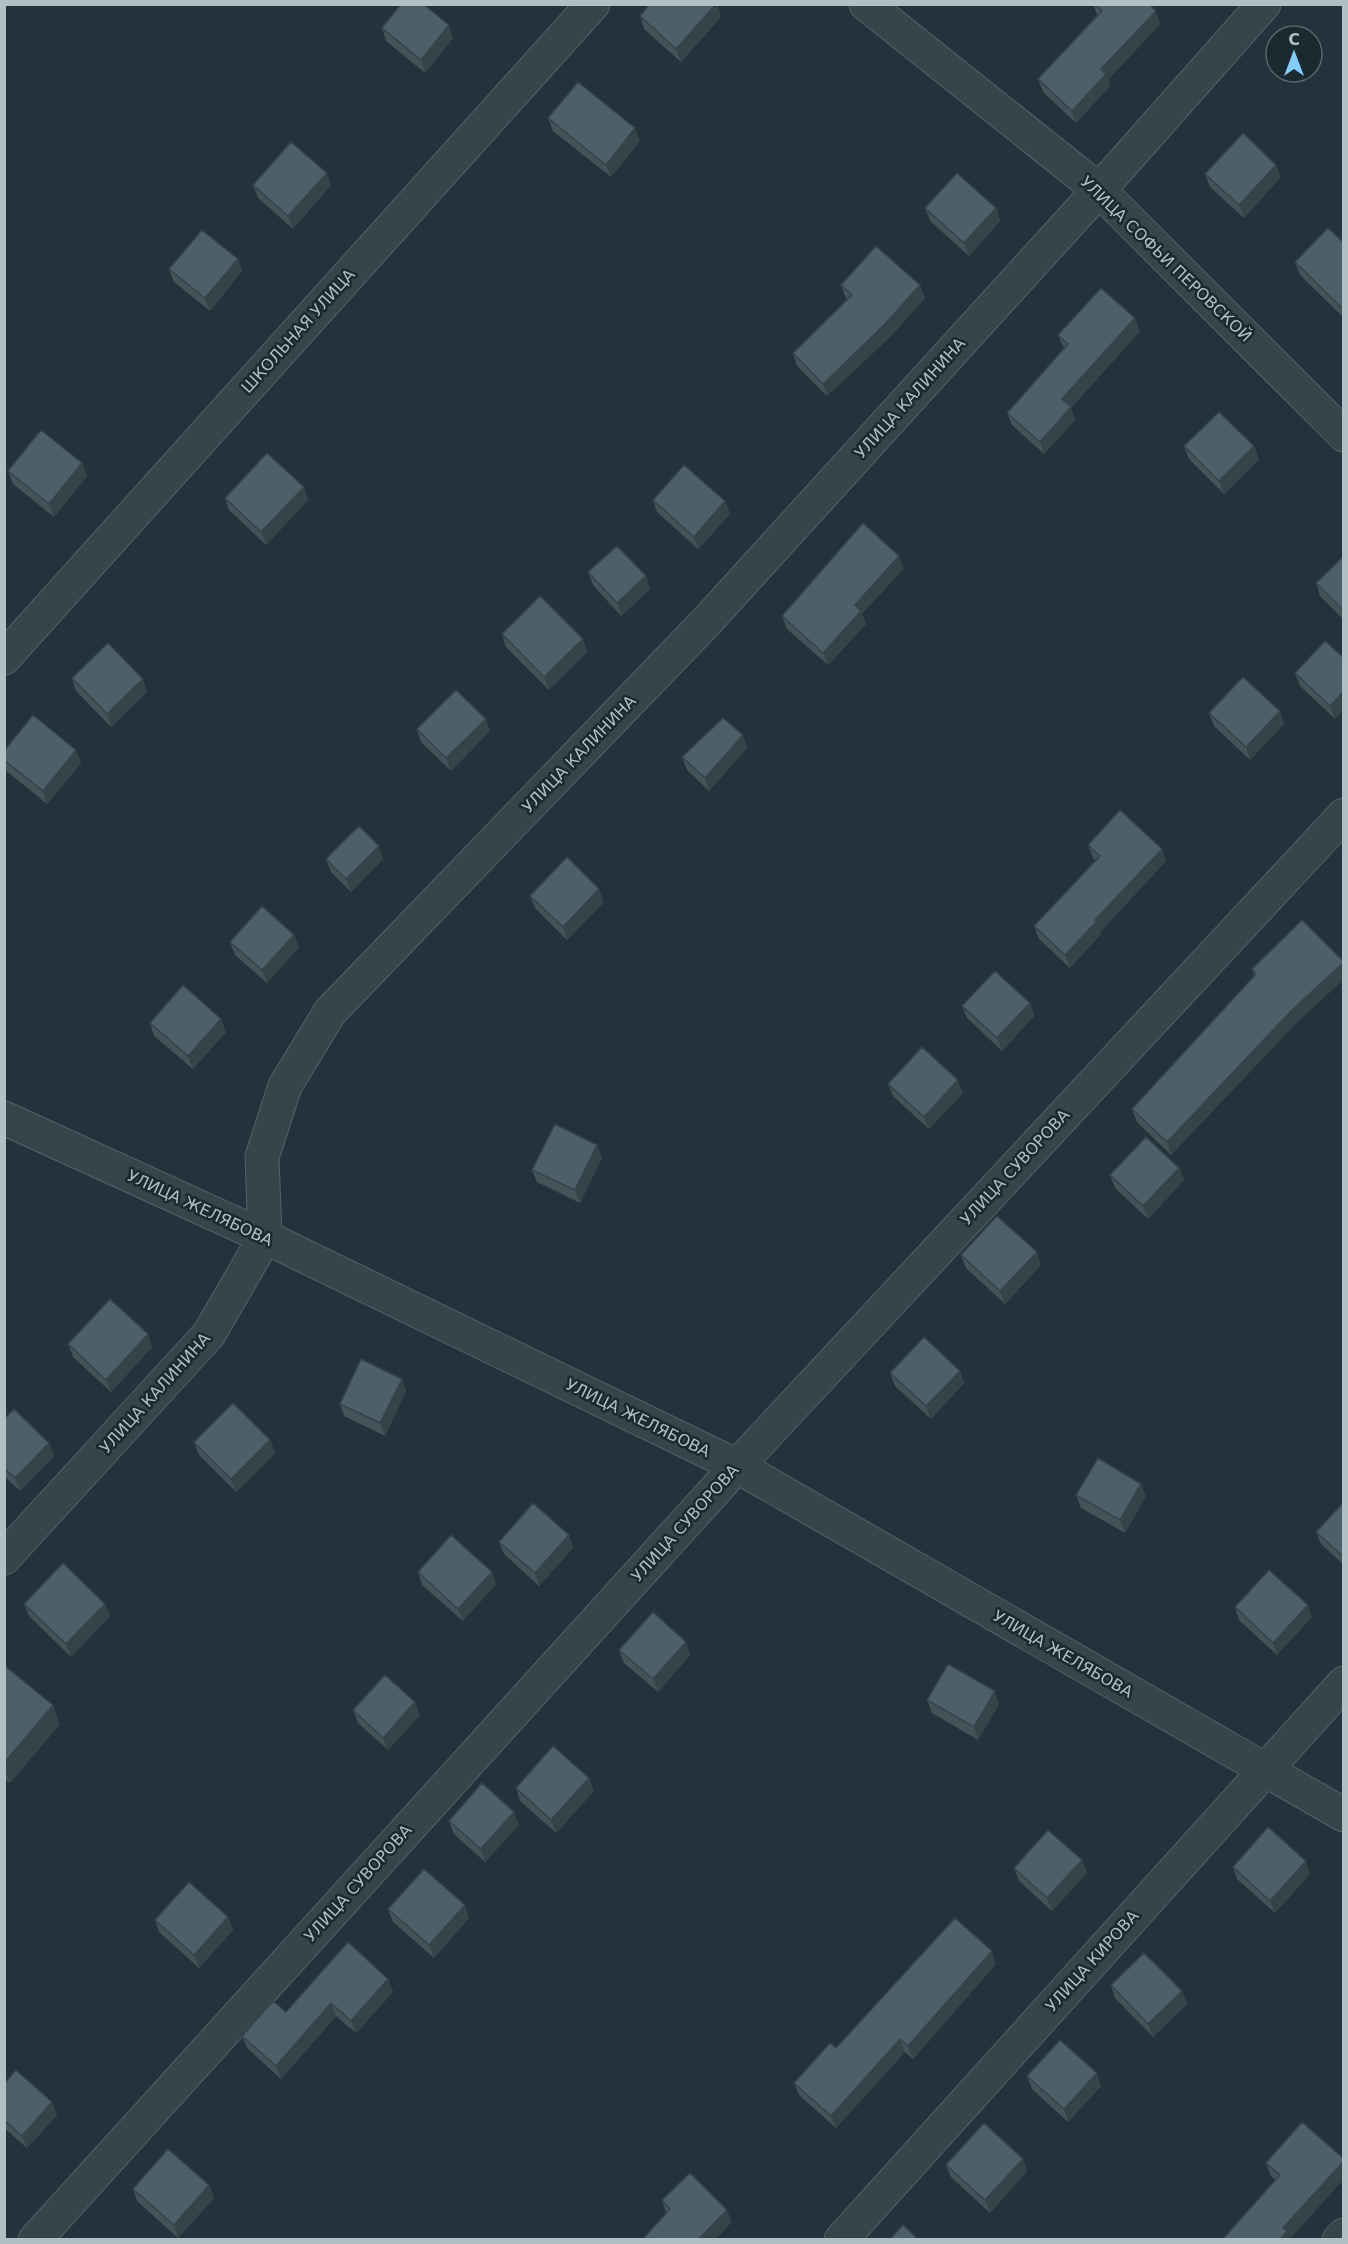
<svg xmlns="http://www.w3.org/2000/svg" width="1348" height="2244" viewBox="0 0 1348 2244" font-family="'DejaVu Sans',sans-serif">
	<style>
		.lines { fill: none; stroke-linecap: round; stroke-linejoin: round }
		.minor-casing { stroke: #54626a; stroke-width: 35 }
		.minor { stroke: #36444c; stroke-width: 33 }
		.wall { fill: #42535a }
		.shaded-wall { fill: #36434a }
		.building { fill: #4d6069; stroke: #36434a; stroke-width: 1.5 }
		.labels { text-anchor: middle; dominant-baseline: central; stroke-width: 5; stroke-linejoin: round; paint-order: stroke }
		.street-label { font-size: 16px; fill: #b1bfc7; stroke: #1b2930 }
	</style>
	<rect width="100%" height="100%" fill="#22333c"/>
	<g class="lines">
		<defs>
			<path id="minor" d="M866 4 1099 190 1344 435
				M4 658 593 4
				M4 1118 265 1237 737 1466 1344 1815
				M4 1558 209 1334 265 1237 262 1157 285 1086 330 1012 707 621 1099 190 1264 4
				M35 2240 737 1466 1344 815
				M841 2240 1344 1683
				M1339 2240 1344 2235"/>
		</defs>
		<!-- minor casing -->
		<use href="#minor" class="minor-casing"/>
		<!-- minor -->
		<use href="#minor" class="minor"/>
	</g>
	<!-- wall -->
	<path class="wall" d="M650 4H717L721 17 681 62 644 29 640 16Z
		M1093 4H1149L1160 24 1108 80 1110 86 1076 123 1043 92 1038 79 1097 15Z
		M382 28 453 38 425 73 386 41Z
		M548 118 640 141 611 177 553 131Z
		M1205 174 1281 177 1244 218 1210 187Z
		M253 185H331L293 229 258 198Z
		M925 208H996L1000 221 969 256 930 221Z
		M1344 243V318L1300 275 1295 262Z
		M238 259 242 271 210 311 174 282 169 269Z
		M841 285 925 298 890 337 827 396 797 366 793 353 848 300 846 298Z
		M1140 331 1071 408 1075 420 1044 454 1012 425 1007 413 1064 349 1058 335Z
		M1184 446H1254L1259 459 1224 494 1189 459Z
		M82 463 87 476 54 517 13 484 8 471Z
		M304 487 308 500 266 545 229 510 225 498Z
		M653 500 725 501 730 514 698 549 657 512Z
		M1344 556V620L1320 596 1316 583Z
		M904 568 862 614 866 624 828 665 787 629 782 616Z
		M588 572 646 576 650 589 621 616 593 585Z
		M502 634 583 639 587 652 549 690 506 647Z
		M1344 658V709L1335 719 1300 686 1295 673Z
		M72 678 147 692 111 727 76 691Z
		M1280 711 1284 724 1250 760 1214 726 1209 713Z
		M417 729 490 731 451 771 421 742Z
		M743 735 747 748 709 791 687 770 682 757Z
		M76 750 81 763 47 804 4 769V751Z
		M1088 845 1166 861 1100 932 1101 934 1070 968 1039 939 1034 926 1096 861 1093 858Z
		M326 859H383L351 892 331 872Z
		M530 896 604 902 567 940 535 908Z
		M294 935 299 947 267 983 235 955 230 942Z
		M1344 961V979L1297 1022 1171 1155 1137 1122 1132 1109 1254 976 1252 969Z
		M1030 1003 1034 1016 1002 1051 967 1018 962 1006Z
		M150 1023 226 1032 193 1069 154 1036Z
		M888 1084 963 1093 929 1129 893 1096Z
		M602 1158 580 1203 537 1182 532 1170Z
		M1179 1168 1184 1180 1148 1219 1115 1188 1110 1175Z
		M961 1255 1041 1265 1005 1304 966 1268Z
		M68 1344 152 1347 111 1392 73 1357Z
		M960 1371 964 1383 931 1419 895 1386 890 1373Z
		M402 1379 406 1391 385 1436 344 1416 340 1404Z
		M4 1419 49 1443 54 1456 20 1491 4 1476Z
		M270 1440 275 1453 236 1492 199 1455 194 1442Z
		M1141 1484 1146 1496 1125 1533 1081 1508 1076 1495Z
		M1344 1502V1565L1321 1544 1316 1532Z
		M569 1535 573 1548 539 1586 504 1554 499 1542Z
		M418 1572 496 1584 463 1621 422 1585Z
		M24 1604H105L110 1616 71 1657 29 1616Z
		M1235 1607 1312 1617 1277 1655 1239 1620Z
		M619 1650 690 1655 658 1692 624 1663Z
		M4 1665 60 1724 10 1783 4 1778Z
		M927 1700 999 1704 978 1740 932 1713Z
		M353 1710 420 1715 388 1750 358 1723Z
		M516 1788 594 1791 556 1833 520 1801Z
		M449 1821 519 1825 485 1862 454 1834Z
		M1082 1860 1087 1873 1052 1911 1019 1881 1014 1868Z
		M1233 1867 1310 1874 1275 1913 1237 1879Z
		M388 1909 469 1918 434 1958 393 1922Z
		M228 1917 233 1930 199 1968 159 1932 155 1920Z
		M996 1964 913 2059 905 2052 836 2128 799 2095 794 2083 836 2048Z
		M388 1979 393 1992 356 2033 336 2016 281 2079 247 2048 242 2036 286 2012Z
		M1111 1985 1182 1991 1187 2004 1153 2037 1115 1998Z
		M1027 2076 1101 2086 1068 2122 1032 2089Z
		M4 2084 57 2115 27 2148 4 2128Z
		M1302 2122 1290 2239 1222 2240 1276 2180 1271 2176 1266 2163Z
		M1023 2159 1027 2171 990 2213 951 2177 946 2165Z
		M209 2185 214 2198 178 2238 137 2201 133 2189Z
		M662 2200 732 2222 666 2213Z"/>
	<!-- shaded-wall -->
	<path class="shaded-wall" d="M716 4 721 17 681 62 676 49Z
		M1156 11 1160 24 1108 80 1110 86 1076 123 1072 111 1101 69Z
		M449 25 453 38 425 73 421 60Z
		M635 128 640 141 611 177 606 165Z
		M1276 165 1281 177 1244 218 1239 205Z
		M327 173 331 185 293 229 288 216Z
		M996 208 1000 221 969 256 964 243Z
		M238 259 242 271 210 311 205 298Z
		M920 285 925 298 890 337 827 396 823 384Z
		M1135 318 1140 331 1071 408 1075 420 1044 454 1040 442 1062 399Z
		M1254 446 1259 459 1224 494 1219 481Z
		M82 463 87 476 54 517 49 504Z
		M304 487 308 500 266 545 261 532Z
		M725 501 730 514 698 549 694 537Z
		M899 556 904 568 862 614 866 624 828 665 823 653 855 605Z
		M646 576 650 589 621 616 617 603Z
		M583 639 587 652 549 690 544 677Z
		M143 679 147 692 111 727 107 714Z
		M1344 691V709L1335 719 1330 706Z
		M1280 711 1284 724 1250 760 1246 747Z
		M486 719 490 731 451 771 446 758Z
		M743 735 747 748 709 791 705 778Z
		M76 750 81 763 47 804 43 791Z
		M379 846 383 859 351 892 346 879Z
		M1162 849 1166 861 1100 932 1101 934 1070 968 1065 955 1095 920Z
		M599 889 604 902 567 940 563 927Z
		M294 935 299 947 267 983 262 970Z
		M1344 962V979L1297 1022 1171 1155 1167 1142 1292 1010Z
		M1030 1003 1034 1016 1002 1051 997 1038Z
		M221 1019 226 1032 193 1069 188 1056Z
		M958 1080 963 1093 929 1129 924 1117Z
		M597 1145 602 1158 580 1203 575 1190Z
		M1179 1168 1184 1180 1148 1219 1143 1206Z
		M1037 1252 1041 1265 1005 1304 1000 1291Z
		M148 1334 152 1347 111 1392 106 1380Z
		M960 1371 964 1383 931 1419 926 1406Z
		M402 1379 406 1391 385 1436 380 1423Z
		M270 1440 275 1453 236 1492 231 1479Z
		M49 1443 54 1456 20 1491 15 1478Z
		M1141 1484 1146 1496 1125 1533 1120 1520Z
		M569 1535 573 1548 539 1586 535 1573Z
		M492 1572 496 1584 463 1621 458 1609Z
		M105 1604 110 1616 71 1657 66 1644Z
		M1308 1605 1312 1617 1277 1655 1273 1643Z
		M686 1642 690 1655 658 1692 653 1679Z
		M995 1691 999 1704 978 1740 974 1727Z
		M415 1702 420 1715 388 1750 383 1738Z
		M53 1705 60 1724 10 1783 4 1767V1763Z
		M589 1778 594 1791 556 1833 551 1820Z
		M514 1812 519 1825 485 1862 481 1849Z
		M1082 1860 1087 1873 1052 1911 1047 1898Z
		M1306 1861 1310 1874 1275 1913 1270 1901Z
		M465 1905 469 1918 434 1958 429 1945Z
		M228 1917 233 1930 199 1968 194 1955Z
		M992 1951 996 1964 913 2059 908 2046Z
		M388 1979 393 1992 356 2033 351 2021Z
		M1182 1991 1187 2004 1153 2037 1148 2024Z
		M331 2003 336 2016 281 2079 276 2066Z
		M900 2039 905 2052 836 2128 831 2116Z
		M1097 2073 1101 2086 1068 2122 1064 2109Z
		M52 2102 57 2115 27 2148 22 2136Z
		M1023 2159 1027 2171 990 2213 985 2200Z
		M1344 2161V2179L1290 2239V2240H1280L1283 2228Z
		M209 2185 214 2198 178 2238 174 2225Z
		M727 2210 732 2222 715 2240H698Z"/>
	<!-- building -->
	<path class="building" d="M401 4H423L449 25 421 60 382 28Z
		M650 4H716L676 49 640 16Z
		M1095 4H1149L1156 11 1101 69 1106 74 1072 111 1038 79 1102 11Z
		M578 82 635 128 606 165 548 118Z
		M1243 133 1276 165 1239 205 1205 174Z
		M291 142 327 173 288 216 253 185Z
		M957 173 996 208 964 243 925 208Z
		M1328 228 1344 243V310L1295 262Z
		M202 230 238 259 205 298 169 269Z
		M876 246 920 285 885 324 823 384 793 353 852 295 841 285Z
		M1101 288 1135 318 1062 399 1071 407 1040 442 1007 413 1068 344 1058 335Z
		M1219 412 1254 446 1219 481 1184 446Z
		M41 430 82 463 49 504 8 471Z
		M267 453 304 487 261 532 225 498Z
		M684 465 725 501 694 537 653 500Z
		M863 523 899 556 855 605 861 611 823 653 782 616Z
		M617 546 646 576 617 603 588 572Z
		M1344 556V611L1316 583Z
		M540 596 583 639 544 677 502 634Z
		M1325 641 1344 658V691L1330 706 1295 673Z
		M108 643 143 679 107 714 72 678Z
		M1243 677 1280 711 1246 747 1209 713Z
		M456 690 486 719 446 758 417 729Z
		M33 715 76 750 43 791 4 760V751Z
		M723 718 743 735 705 778 682 757Z
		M1120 810 1162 849 1095 920 1097 921 1065 955 1034 926 1100 856 1088 845Z
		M359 826 379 846 346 879 326 859Z
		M567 857 599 889 563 927 530 896Z
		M262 906 294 935 262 970 230 942Z
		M1302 920 1344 962 1292 1010 1167 1142 1132 1109 1256 974 1252 969Z
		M995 971 1030 1003 997 1038 962 1006Z
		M183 985 221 1019 188 1056 150 1023Z
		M922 1047 958 1080 924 1117 888 1084Z
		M555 1124 597 1145 575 1190 532 1170Z
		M1146 1137 1179 1168 1143 1206 1110 1175Z
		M997 1216 1037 1252 1000 1291 961 1255Z
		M110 1299 148 1334 106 1380 68 1344Z
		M924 1337 960 1371 926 1406 890 1373Z
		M361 1359 402 1379 380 1423 340 1404Z
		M233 1403 270 1440 231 1479 194 1442Z
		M14 1409 49 1443 15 1478 4 1468V1419Z
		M1098 1458 1141 1484 1120 1520 1076 1495Z
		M1344 1502V1557L1316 1532Z
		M533 1503 569 1535 535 1573 499 1542Z
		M451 1535 492 1572 458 1609 418 1572Z
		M63 1563 105 1604 66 1644 24 1604Z
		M1269 1570 1308 1605 1273 1643 1235 1607Z
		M653 1612 686 1642 653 1679 619 1650Z
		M948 1664 995 1691 974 1727 927 1700Z
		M4 1665 53 1705 4 1763Z
		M385 1675 415 1702 383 1738 353 1710Z
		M553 1746 589 1778 551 1820 516 1788Z
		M482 1783 514 1812 481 1849 449 1821Z
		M1268 1827 1306 1861 1270 1901 1233 1867Z
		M1048 1830 1082 1860 1047 1898 1014 1868Z
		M424 1869 465 1905 429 1945 388 1909Z
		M189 1882 228 1917 194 1955 155 1920Z
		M955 1918 992 1951 908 2046 900 2039 831 2116 794 2083 830 2043 836 2048Z
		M348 1942 388 1979 351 2021 331 2003 276 2066 242 2036 273 2001 286 2012Z
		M1144 1953 1182 1991 1148 2024 1111 1985Z
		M1060 2040 1097 2073 1064 2109 1027 2076Z
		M16 2070 52 2102 22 2136 4 2120V2084Z
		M1302 2122 1344 2159V2161L1283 2228 1287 2231 1280 2240H1222L1280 2175 1266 2163Z
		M984 2123 1023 2159 985 2200 946 2165Z
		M168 2149 209 2185 174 2225 133 2189Z
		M690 2173 727 2210 698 2240H642L670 2209 662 2200Z
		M903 2225 919 2240H889Z"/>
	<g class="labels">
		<!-- street labels -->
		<g class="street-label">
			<text transform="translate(1166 259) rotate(44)">УЛИЦА СОФЬИ ПЕРОВСКОЙ</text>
			<text transform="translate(298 331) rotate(-48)">ШКОЛЬНАЯ УЛИЦА</text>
			<text transform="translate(910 398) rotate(-48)">УЛИЦА КАЛИНИНА</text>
			<text transform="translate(579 754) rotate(-46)">УЛИЦА КАЛИНИНА</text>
			<text transform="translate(1015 1167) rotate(-47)">УЛИЦА СУВОРОВА</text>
			<text transform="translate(200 1208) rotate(25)">УЛИЦА ЖЕЛЯБОВА</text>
			<text transform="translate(155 1393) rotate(-48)">УЛИЦА КАЛИНИНА</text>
			<text transform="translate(638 1418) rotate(26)">УЛИЦА ЖЕЛЯБОВА</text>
			<text transform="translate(685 1523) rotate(-48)">УЛИЦА СУВОРОВА</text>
			<text transform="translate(1063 1654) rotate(30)">УЛИЦА ЖЕЛЯБОВА</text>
			<text transform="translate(358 1883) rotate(-48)">УЛИЦА СУВОРОВА</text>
			<text transform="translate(1092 1961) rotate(-48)">УЛИЦА КИРОВА</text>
		</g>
	</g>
	<!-- border -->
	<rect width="1348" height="2244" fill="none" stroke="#b1bfc7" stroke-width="12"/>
	<!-- north arrow -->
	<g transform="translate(1294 54)"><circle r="28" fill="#1b2930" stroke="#57656c" stroke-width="1.5"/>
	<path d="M0-4.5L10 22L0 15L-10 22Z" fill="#84ccf9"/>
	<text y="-9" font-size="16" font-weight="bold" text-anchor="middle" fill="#b1bfc7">С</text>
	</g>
</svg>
